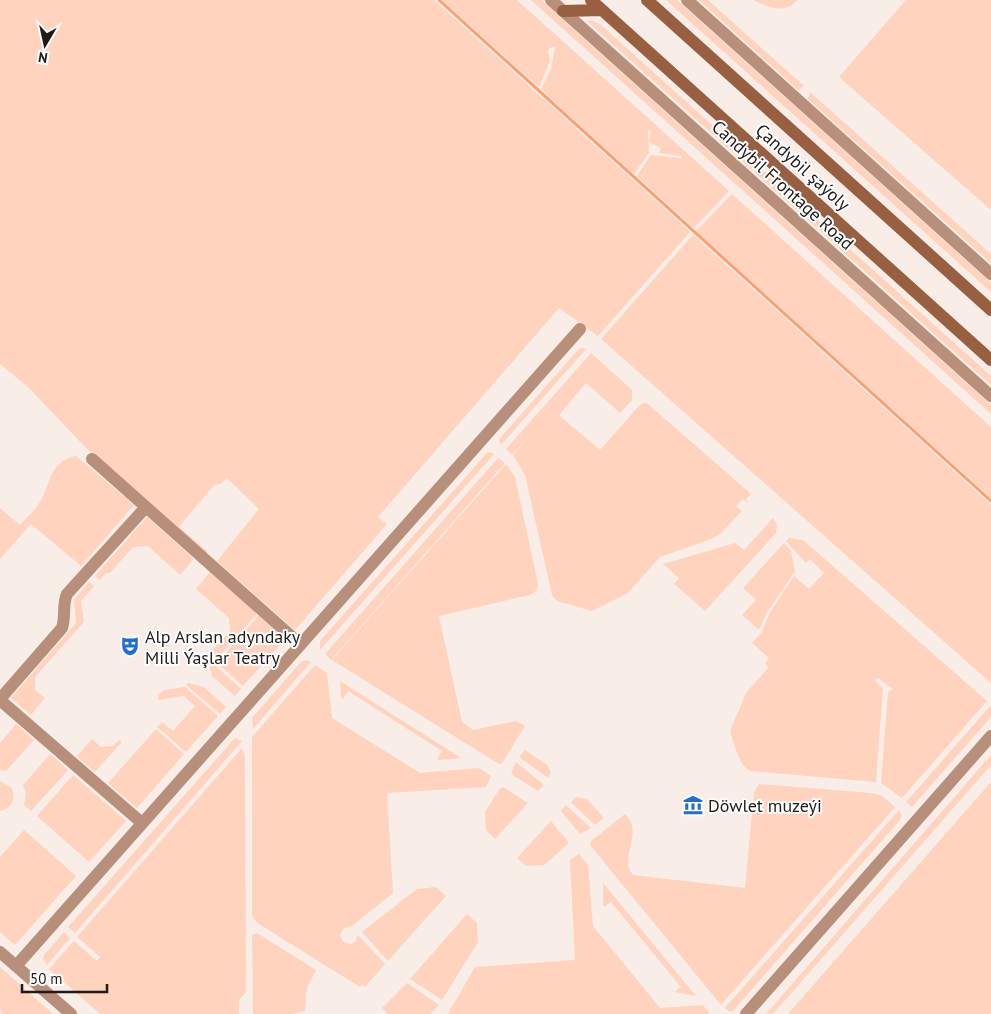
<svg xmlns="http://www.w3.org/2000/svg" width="991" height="1014" viewBox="0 0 991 1014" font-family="'PT Sans',sans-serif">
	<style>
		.green { fill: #ffd3bd }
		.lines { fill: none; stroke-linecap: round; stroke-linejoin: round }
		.stream { stroke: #fca070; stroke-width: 3 }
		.minor { stroke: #b78f7a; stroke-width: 12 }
		.secondary { stroke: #985f41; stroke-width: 12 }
		.labels { text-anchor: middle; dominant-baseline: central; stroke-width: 4; stroke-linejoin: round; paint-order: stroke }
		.street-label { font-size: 18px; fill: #1f1b19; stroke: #fff }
		.poi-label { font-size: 18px; fill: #1f1b19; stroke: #fff; text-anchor: start }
	</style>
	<rect width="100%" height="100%" fill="#f9ede7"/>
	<!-- green -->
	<path class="green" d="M0 0H434L690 232 598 336 559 308 378 517 387 524 295 630 217 561 259 509 227 478 220 484 214 485 179 527 207 551 206 553 85 447 29 388 0 364Z
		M442 0H517L729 191 694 228 637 176 651 155 678 158H681L682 156 659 153 661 148 649 142 651 131 648 130 649 153 634 174 541 89 551 69 555 47H552L548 50 550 61 539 87Z
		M531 0H541L991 405V414Z
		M666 0H677L991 283V292Z
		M699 0H708L804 86 798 90Z
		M753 0H797C785 15 768 7 753 0Z
		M906 0H991V210L839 77Z
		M590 20 600 24 991 376V385L587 21Z
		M810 92 991 254V263L808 99Z
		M732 194 991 427V498L696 231Z
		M693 235 991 505V683L601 339Z
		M582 348 586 349 501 445 499 441 501 437 579 349Z
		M591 353 632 390V400L620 413 586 383 559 415 600 450 639 406 643 403 648 404 751 494 746 499 748 503 743 499 736 506 742 511 720 534 711 539 660 557 628 593 592 611 557 601 552 595 525 475 513 455 539 425 512 455 506 449Z
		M490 452 494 454 320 650V641L487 453Z
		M76 456 134 505 81 566 31 524 0 559V508L20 525C26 519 33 512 38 505 52 485 47 462 76 456Z
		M498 458 505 463 331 660 325 654Z
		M506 464 515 477 538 584 537 590 530 595 439 616 462 722 473 730 516 721 525 726 502 763 499 764 332 660Z
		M147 517 194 559 180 575 148 546 133 547 110 573H106L100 580 95 576Z
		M773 518 777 525 776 533 705 611 674 584 679 578 663 564 735 543 744 550Z
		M789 538 803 540 987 701 902 798 881 783 888 692 893 689 878 678 875 681 883 688 876 782 751 771C739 767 734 743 730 731L746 693 769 667 765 664 769 658 752 643 762 632 769 614 794 576 809 589 824 573 810 559 806 563 786 541Z
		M784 543 791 551 795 571 766 614 759 630 742 615 756 600 743 588Z
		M210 572 257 614 215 661 208 655 230 631 229 618 196 589Z
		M89 582 94 586 81 601 84 622 35 677V690L45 698 31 715 11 698 76 623 74 600Z
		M259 615 285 639 243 686 217 663Z
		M208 659 241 689 235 696 212 676Z
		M306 660 311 662 253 729 252 718 301 662Z
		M315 665 327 673 332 718 420 773 479 768 491 776 486 787 387 793 393 893 352 926 344 928 340 935 343 942 351 944 355 942 358 935 385 964 365 987 362 985 360 987 259 924 253 918 252 913V737Z
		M340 681 461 758 440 760 437 759 442 751 348 691 343 699 341 697Z
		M188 683 204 687 226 707 220 714 186 685Z
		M185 687 218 716 186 752 157 727 162 722 173 731 195 706 184 696 158 700V695L164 690Z
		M991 705V717L912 807 906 802Z
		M16 724 34 740 6 771 0 770V743Z
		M156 729 184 754 137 808 108 783Z
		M235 738 242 741 75 933 68 927Z
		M92 739 101 747 113 746 119 740 122 742 95 772 77 756Z
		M242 748 245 756 246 992 239 1000V1014H100L49 969 74 941 97 961 100 957 77 937Z
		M525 750 547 765 551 773 548 778 519 757Z
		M50 754 68 770 31 811 24 805 26 794 23 785Z
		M991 755V765L773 1014H766Z
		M516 762 544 785 538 791 511 774Z
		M73 775 126 821 89 862 37 816Z
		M0 781 12 788C16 799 12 809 0 811Z
		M991 782V1014H788Z
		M759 784 871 793 882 796 895 807 721 1005 590 845 591 841 625 814C645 831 618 858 633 875L745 888 754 792Z
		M503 787 528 803 495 839 486 830 485 812 500 788Z
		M576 797 587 799 604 818 595 825 571 802Z
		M566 805 591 828 580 834 561 811Z
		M899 810 902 815 900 820 733 1011H729L725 1008Z
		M551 821 569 843 544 865 526 866 517 858Z
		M24 830 76 876 15 945 0 932V857Z
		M579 854 588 865 593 926 660 1008 703 1005 710 1014H448L475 967 575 960 570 860Z
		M603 883 696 996 675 992 681 987 611 902 604 907 603 905Z
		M436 887 446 896 388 961 362 932 417 889Z
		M467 914 477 923 478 942 442 1000 410 979Z
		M64 932 70 938 47 965 43 959 44 955Z
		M257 933 316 970 307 988 305 1011 290 1014H253L252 935Z
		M0 967 53 1014H3L0 1011Z
		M407 983 439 1005 430 1014H388L382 1008Z"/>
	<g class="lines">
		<!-- stream -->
		<path class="stream" d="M439 0 991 501"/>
		<!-- minor -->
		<path class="minor" d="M551 0 991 396
			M687 0 991 274
			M92 459 300 644
			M0 699 62 628C66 616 62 605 67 594L146 507
			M0 700 142 823
			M0 952 71 1014
			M16 966 580 329
			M746 1014 991 736"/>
		<!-- secondary -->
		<path class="secondary" d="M591 0 991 360
			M647 0 991 310
			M563 11 602 10"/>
	</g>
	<!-- icons -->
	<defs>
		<symbol id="theatre-bare" viewBox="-9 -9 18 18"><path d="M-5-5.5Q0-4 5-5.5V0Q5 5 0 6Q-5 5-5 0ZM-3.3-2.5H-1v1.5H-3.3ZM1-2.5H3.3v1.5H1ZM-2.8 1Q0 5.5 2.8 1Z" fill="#216ed9" stroke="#fff" stroke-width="2.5" paint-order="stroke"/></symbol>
		<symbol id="museum-bare" viewBox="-9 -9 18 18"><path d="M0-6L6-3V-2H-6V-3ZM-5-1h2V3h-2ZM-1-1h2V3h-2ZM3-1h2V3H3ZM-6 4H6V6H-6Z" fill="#216ed9" stroke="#fff" stroke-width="2.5" paint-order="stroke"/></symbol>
	</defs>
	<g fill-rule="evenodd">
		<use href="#theatre-bare" x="116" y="632" width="28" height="28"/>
		<use href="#museum-bare" x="679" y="791" width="28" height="28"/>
	</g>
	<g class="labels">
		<!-- street labels -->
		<g class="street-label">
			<text transform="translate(803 167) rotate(42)">Çandybil şaýoly</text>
			<text transform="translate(783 185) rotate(42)">Candybil Frontage Road</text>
		</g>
		<!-- poi labels -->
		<g class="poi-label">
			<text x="145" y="636">Alp Arslan adyndaky<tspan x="145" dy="21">Milli Ýaşlar Teatry</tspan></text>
			<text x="708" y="805">Döwlet muzeýi</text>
		</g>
	</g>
	<!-- north arrow -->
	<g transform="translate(45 45) rotate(189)" stroke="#ffffff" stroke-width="4" paint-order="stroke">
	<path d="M0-4L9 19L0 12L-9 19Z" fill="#1f1b19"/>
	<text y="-8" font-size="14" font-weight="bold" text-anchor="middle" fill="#1f1b19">N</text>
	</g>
	<!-- scale -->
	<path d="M22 984v8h85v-8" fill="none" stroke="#1f1b19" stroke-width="2.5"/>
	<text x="30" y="984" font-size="15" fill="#1f1b19" stroke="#ffffff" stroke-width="4" paint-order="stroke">50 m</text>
</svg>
